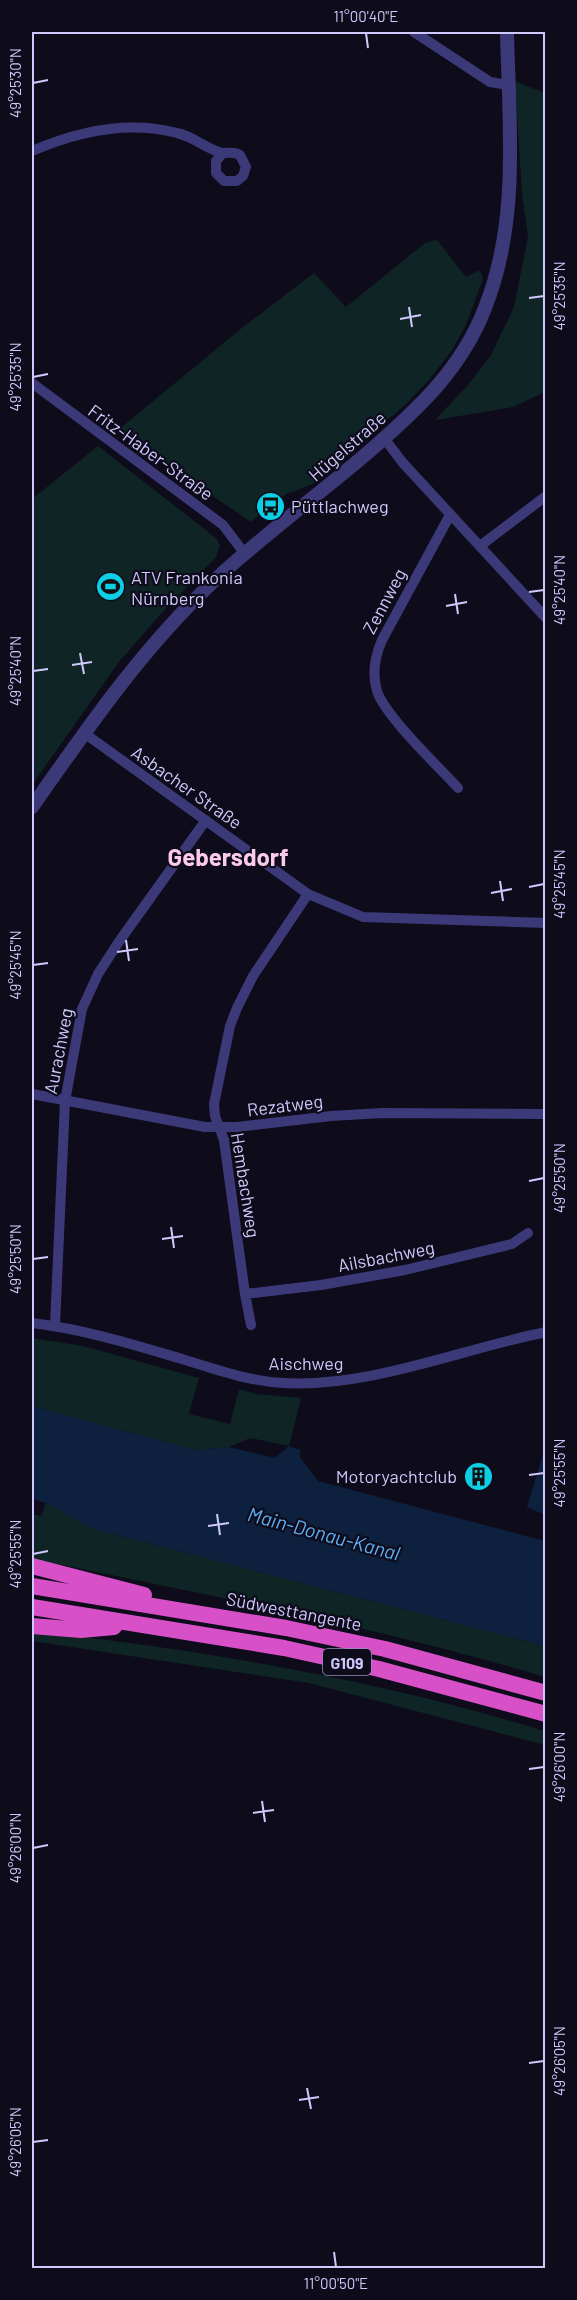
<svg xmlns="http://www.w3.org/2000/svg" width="577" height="2300" viewBox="0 0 577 2300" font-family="Barlow,sans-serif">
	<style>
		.green { fill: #0f2424 }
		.water { fill: #0d203d }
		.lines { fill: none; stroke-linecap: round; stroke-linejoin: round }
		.minor { stroke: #3c3978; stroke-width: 10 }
		.tertiary { stroke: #3c3978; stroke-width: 14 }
		.trunk { stroke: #d850c8; stroke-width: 16 }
		.ticks { fill: none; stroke: #cec8fc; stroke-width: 2 }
		.labels { text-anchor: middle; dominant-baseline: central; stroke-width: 4.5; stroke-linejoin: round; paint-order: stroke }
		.shield { fill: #0e0c1b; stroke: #9490b8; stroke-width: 1.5 }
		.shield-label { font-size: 16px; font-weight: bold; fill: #cec8fc }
		.street-label { font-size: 18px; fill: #cec8fc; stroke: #0e0c1b }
		.poi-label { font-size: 18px; fill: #cec8fc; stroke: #0e0c1b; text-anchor: start }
		.water-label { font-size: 20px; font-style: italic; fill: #5caef7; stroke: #0e0c1b }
		.district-label { font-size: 24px; font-weight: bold; fill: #fccaea; stroke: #0e0c1b }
		.neatline { fill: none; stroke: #cec8fc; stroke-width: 2 }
		.ticks-label { font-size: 15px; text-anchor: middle; fill: #cec8fc }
	</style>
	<rect width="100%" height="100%" fill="#0e0c1b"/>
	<!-- green -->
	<path class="green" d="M515 81 542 92 545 88V392L513 407 435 420 468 385 491 355 514 307 528 237 522 194Z
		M437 240 466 277 480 270 483 279 466 325 452 350 429 380 406 404 313 484 286 494 251 522 117 431 243 327 314 273 346 307 425 243Z
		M98 446 216 538 220 546 216 557 159 616 119 662 32 785V499Z
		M32 1338 83 1346 199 1378 189 1414 230 1424 239 1389 256 1394 301 1398 289 1446 250 1438 229 1447 195 1450 32 1406Z
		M46 1503 90 1528 545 1646V1677C377 1627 204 1594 32 1559V1514L41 1516Z
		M32 1631C206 1650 378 1680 545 1731V1745L309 1683 32 1641Z"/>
	<!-- water -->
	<path class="water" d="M32 1406 195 1450 229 1447 275 1458 289 1446 300 1450V1457L318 1481 545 1541V1646L90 1528 46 1503 32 1499Z
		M545 1448V1515L527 1507Z"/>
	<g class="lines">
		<!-- minor -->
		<path class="minor" d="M414 32 490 82 508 85
			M32 151C76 132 128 120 177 133 192 136 204 147 219 152 226 155 232 150 240 155L246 167 243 176 237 181H224L216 173V161L222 154
			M32 383 223 525 245 554
			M384 438 403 463 546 618
			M450 515 382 640C375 656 372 674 377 691 385 716 439 767 458 788
			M480 546 546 496
			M84 733 308 894 363 917 546 923
			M32 1094 205 1127H237L331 1116 382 1113 546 1114
			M245 1294 321 1285 405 1270 512 1244 528 1233
			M32 1323C83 1329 132 1344 182 1359 214 1369 248 1381 283 1383 369 1388 462 1349 546 1332
			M55 1325 65 1101 82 1009 98 974 118 943 206 820
			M251 1325 245 1294 224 1140 215 1116 214 1104 230 1026 237 1008 253 976 308 894"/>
		<!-- tertiary -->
		<path class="tertiary" d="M32 807C88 727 144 646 216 579 266 533 321 493 372 449 419 408 462 368 485 308 520 220 509 124 507 32"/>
		<!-- trunk -->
		<path class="trunk" d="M32 1566 144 1595
			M32 1586 286 1628 385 1649 546 1693
			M32 1607 284 1648 379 1669 546 1714
			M32 1626 81 1630 114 1627"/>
	</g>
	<!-- ticks -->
	<path class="ticks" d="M366 33 368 48M33 83 48 80M529 298 544 296M409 307 412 327M400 319 421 315M33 377 48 374M529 592 544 590M455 594 458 614M446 606 467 602M80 653 84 674M72 665 92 662M33 671 48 669M500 881 503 901M529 887 544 884M491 893 512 889M126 940 129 961M117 952 138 949M33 965 48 963M529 1181 544 1178M171 1227 174 1248M162 1239 183 1236M33 1259 48 1257M529 1475 544 1473M217 1514 220 1535M208 1526 229 1523M33 1554 48 1551M529 1769 544 1767M262 1801 265 1822M253 1813 274 1810M33 1848 48 1845M529 2063 544 2061M307 2088 311 2109M299 2100 319 2097M33 2142 48 2140M334 2252 336 2267"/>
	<!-- icons -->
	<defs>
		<symbol id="bus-disc" viewBox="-11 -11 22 22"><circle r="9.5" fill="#0ccee5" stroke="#0e0c1b"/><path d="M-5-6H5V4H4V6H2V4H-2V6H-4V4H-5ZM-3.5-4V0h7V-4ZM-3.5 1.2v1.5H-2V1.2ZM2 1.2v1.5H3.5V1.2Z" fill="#111"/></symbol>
		<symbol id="stadium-disc" viewBox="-11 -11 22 22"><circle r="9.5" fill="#0ccee5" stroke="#0e0c1b"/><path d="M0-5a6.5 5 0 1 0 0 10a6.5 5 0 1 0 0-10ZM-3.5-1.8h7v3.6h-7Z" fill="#111"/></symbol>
		<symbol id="building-disc" viewBox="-11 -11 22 22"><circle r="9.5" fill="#0ccee5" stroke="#0e0c1b"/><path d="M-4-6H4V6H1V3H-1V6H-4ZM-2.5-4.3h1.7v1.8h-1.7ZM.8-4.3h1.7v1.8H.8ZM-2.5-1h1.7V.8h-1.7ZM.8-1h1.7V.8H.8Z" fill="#111"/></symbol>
	</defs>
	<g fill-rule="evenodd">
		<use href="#bus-disc" x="254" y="490" width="33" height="33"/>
		<use href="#stadium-disc" x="94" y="570" width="33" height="33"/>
		<use href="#building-disc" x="462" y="1460" width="33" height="33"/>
	</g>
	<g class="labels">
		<!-- shield labels -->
		<rect class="shield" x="323" y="1649" width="48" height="26" rx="4.5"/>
		<g class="shield-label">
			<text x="347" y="1662">G109</text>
		</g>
		<!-- street labels -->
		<g class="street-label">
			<text transform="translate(347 446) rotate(-41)">Hügelstraße</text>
			<text transform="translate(151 452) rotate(36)">Fritz-Haber-Straße</text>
			<text transform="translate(384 601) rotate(-62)">Zennweg</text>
			<text transform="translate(187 787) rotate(35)">Asbacher Straße</text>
			<text transform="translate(58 1051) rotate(-79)">Aurachweg</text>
			<text transform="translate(285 1105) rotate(-7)">Rezatweg</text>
			<text transform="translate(246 1185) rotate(81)">Hembachweg</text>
			<text transform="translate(386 1256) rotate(-11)">Ailsbachweg</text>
			<text x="306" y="1363">Aischweg</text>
			<text transform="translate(294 1611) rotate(11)">Südwesttangente</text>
		</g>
		<!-- poi labels -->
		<g class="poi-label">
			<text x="291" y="506">Püttlachweg</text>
			<text x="131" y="577">ATV Frankonia<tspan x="131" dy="21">Nürnberg</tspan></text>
			<text x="457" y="1476" text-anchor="end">Motoryachtclub</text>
		</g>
		<!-- water labels -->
		<g class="water-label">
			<text transform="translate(324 1533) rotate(15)">Main-Donau-Kanal</text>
		</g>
		<!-- district labels -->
		<g class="district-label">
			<text x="228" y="856">Gebersdorf</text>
		</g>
	</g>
	<!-- border -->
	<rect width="577" height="2300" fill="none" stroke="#0e0c1b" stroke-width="66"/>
	<rect x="33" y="33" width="511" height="2234" class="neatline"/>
	<g class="ticks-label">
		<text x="366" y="22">11°00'40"E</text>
		<text transform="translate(16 83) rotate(-90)" y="5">49°25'30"N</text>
		<text transform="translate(560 296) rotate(-90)" y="5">49°25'35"N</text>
		<text transform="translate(16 377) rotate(-90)" y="5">49°25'35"N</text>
		<text transform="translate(560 590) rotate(-90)" y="5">49°25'40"N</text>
		<text transform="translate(16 671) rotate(-90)" y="5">49°25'40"N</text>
		<text transform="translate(560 884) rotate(-90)" y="5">49°25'45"N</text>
		<text transform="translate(16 965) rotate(-90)" y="5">49°25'45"N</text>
		<text transform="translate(560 1178) rotate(-90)" y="5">49°25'50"N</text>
		<text transform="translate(16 1259) rotate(-90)" y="5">49°25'50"N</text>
		<text transform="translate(560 1473) rotate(-90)" y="5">49°25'55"N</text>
		<text transform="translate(16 1554) rotate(-90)" y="5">49°25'55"N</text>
		<text transform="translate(560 1767) rotate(-90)" y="5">49°26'00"N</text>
		<text transform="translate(16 1848) rotate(-90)" y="5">49°26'00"N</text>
		<text transform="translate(560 2061) rotate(-90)" y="5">49°26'05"N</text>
		<text transform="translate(16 2142) rotate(-90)" y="5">49°26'05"N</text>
		<text x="336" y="2289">11°00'50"E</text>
	</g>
</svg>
